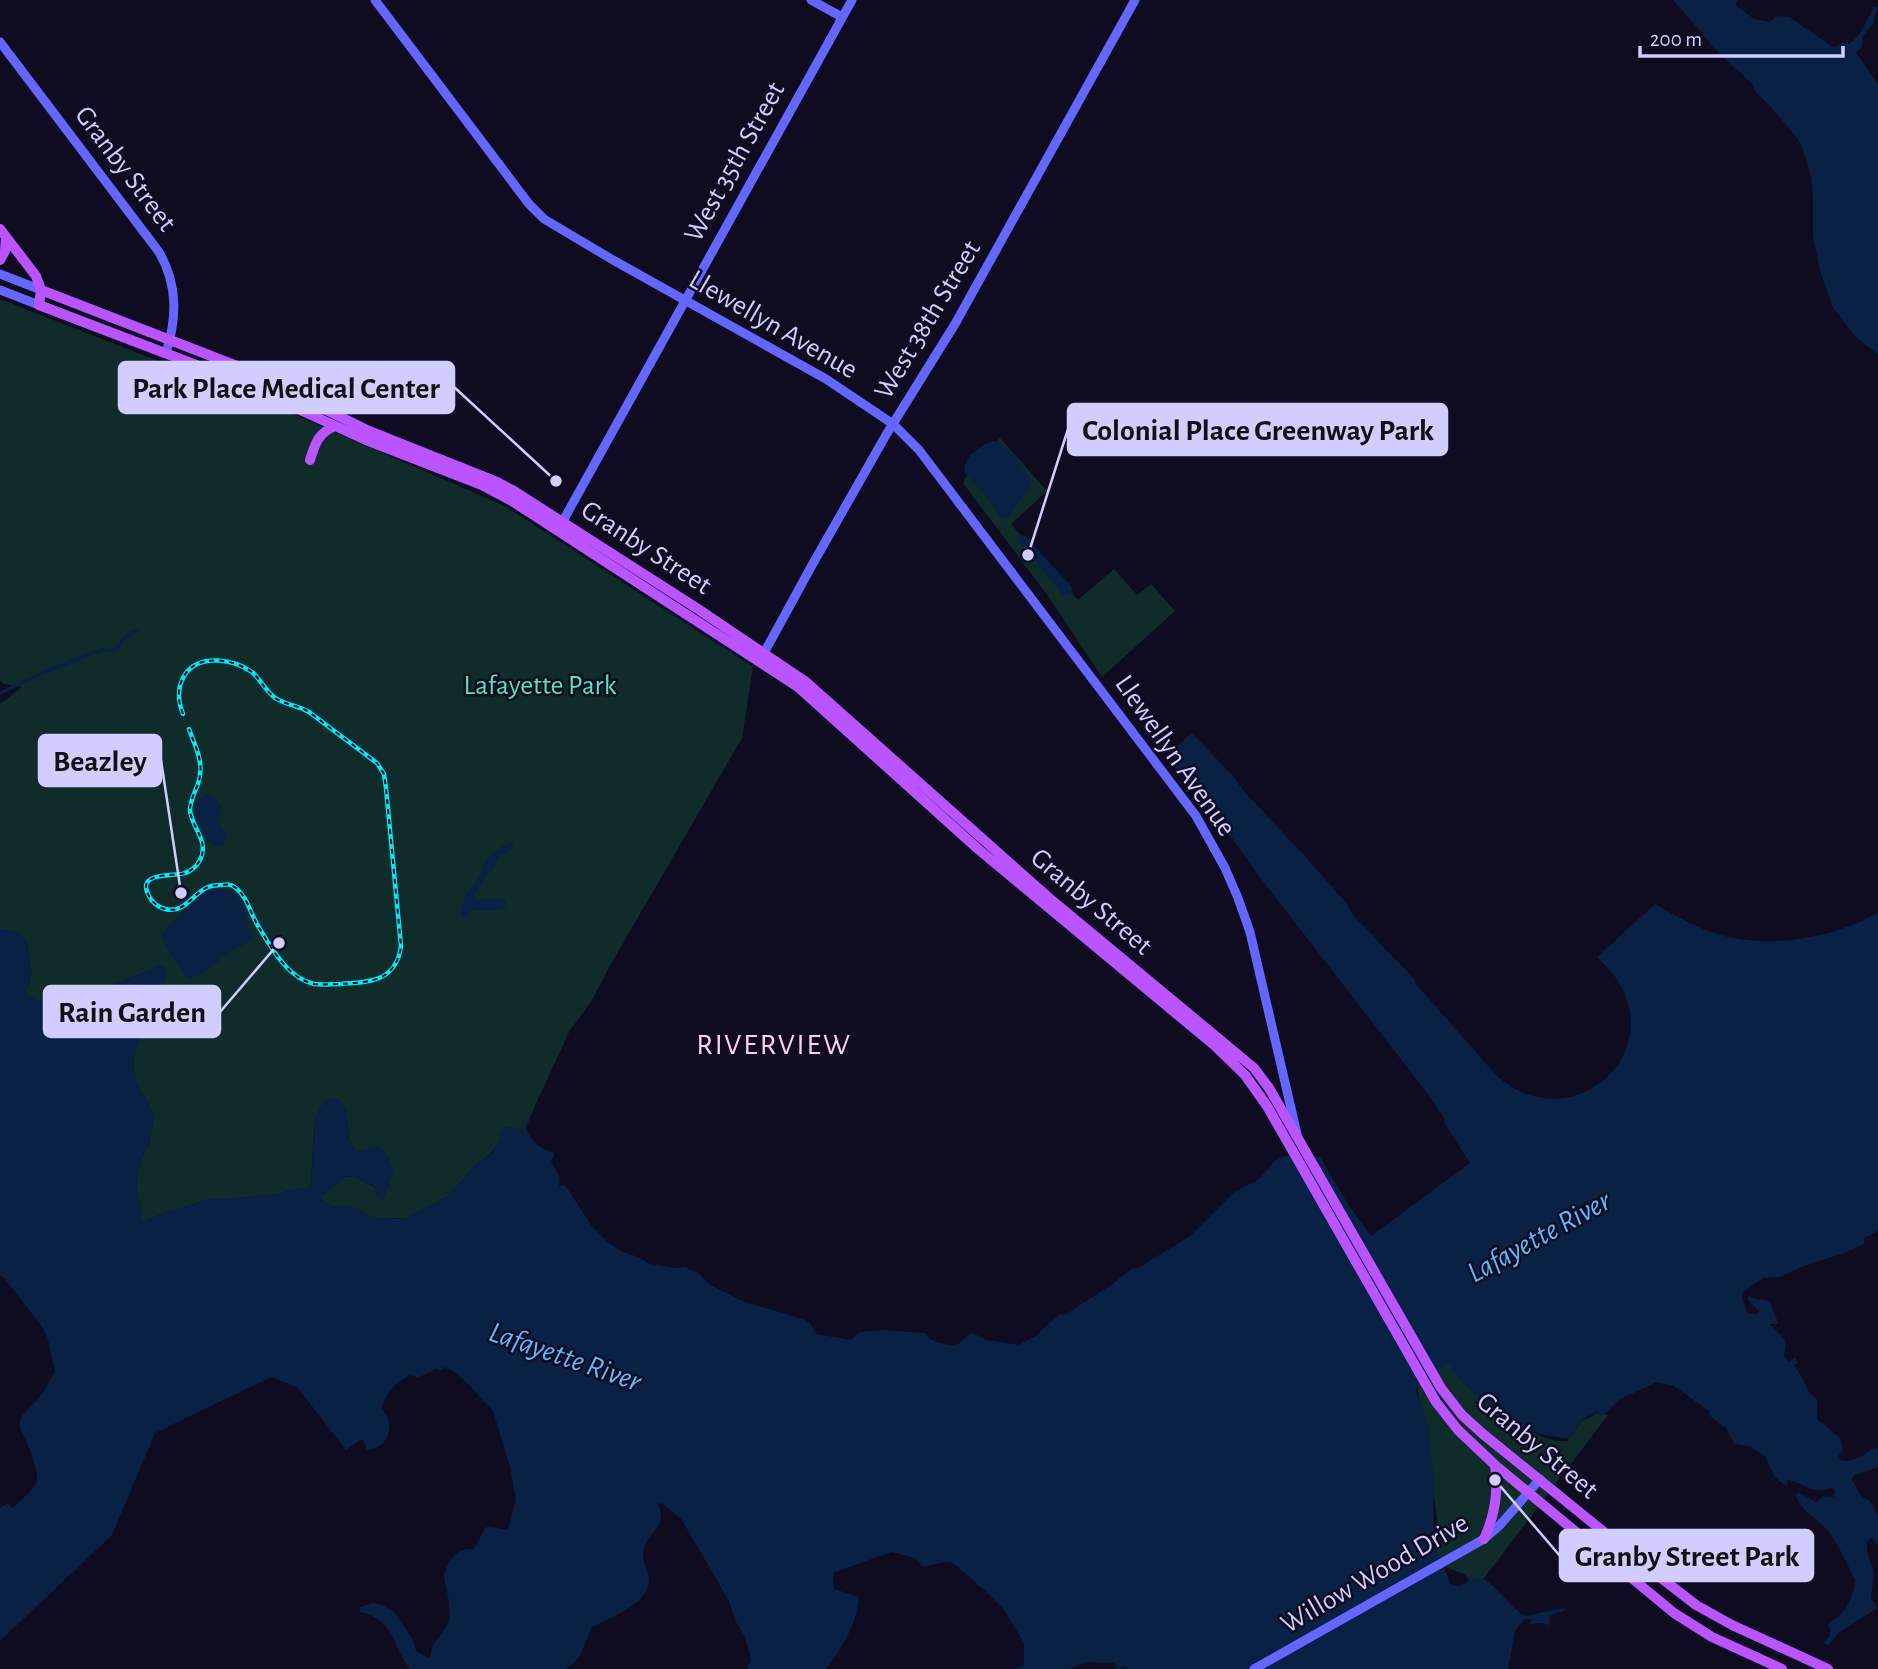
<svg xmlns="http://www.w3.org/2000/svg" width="1878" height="1669" viewBox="0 0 1878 1669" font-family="'Alegreya Sans',sans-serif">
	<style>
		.green { fill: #0f2c2a }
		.water { fill: #092144 }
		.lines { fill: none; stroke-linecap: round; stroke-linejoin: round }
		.secondary { stroke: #6466ff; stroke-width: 9 }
		.primary { stroke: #b954ff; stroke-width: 10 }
		.rail-casing { stroke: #00e9f8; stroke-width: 4.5 }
		.rail { stroke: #0f0c22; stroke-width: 2; stroke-dasharray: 5; stroke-linecap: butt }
		.labels { text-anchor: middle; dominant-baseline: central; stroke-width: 5; stroke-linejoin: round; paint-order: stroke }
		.street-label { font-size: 28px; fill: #d1cdff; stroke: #0f0c22 }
		.park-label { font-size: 28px; fill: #54e4bb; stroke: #0f0c22 }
		.neighbourhood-label { font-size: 30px; letter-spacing: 2px; fill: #ffcfef; stroke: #0f0c22 }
		.water-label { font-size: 30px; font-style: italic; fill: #5bb9ff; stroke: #0f0c22 }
		.leader { fill: none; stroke: #d1cdff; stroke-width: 2.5 }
		.callout-dot { fill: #d1cdff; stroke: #0f0c22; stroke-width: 2.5 }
		.callout { fill: #d1cdff; stroke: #d1cdff; stroke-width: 2.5 }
		.callout-label { font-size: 30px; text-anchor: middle; font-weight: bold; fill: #111 }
	</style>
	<rect width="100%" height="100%" fill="#0f0c22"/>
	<!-- green -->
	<path class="green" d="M0 299 288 412 505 506 753 667 742 738 608 969 591 1002 570 1030 527 1123 523 1130 508 1127 501 1135 500 1141 491 1153 475 1166 448 1196 406 1218H377L369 1216 353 1207 331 1206 321 1199 320 1196 322 1194H324L344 1177 354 1176 374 1187 378 1199 392 1171 377 1147 356 1152 350 1140 345 1108 314 1128 311 1183 307 1188 291 1190 277 1194 230 1199H209L156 1216 148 1220H142V1210L136 1192 137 1177 140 1162 149 1143 154 1115 136 1081 133 1063 136 1048 147 1022 148 1010 166 977 159 965 151 970C126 978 58 1011 34 999 32 998 28 994 26 992L32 973 27 943 17 932 0 929V704L22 687 4 684 0 681Z
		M1000 438 1047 491 1011 524 1078 600 1114 569 1137 595 1151 584 1175 611 1102 677 1048 596 963 483 974 461Z
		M1452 1362C1479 1387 1528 1445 1567 1441L1583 1420 1591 1417 1597 1413 1608 1415 1481 1582 1470 1580 1464 1574 1446 1567 1436 1551 1437 1518 1418 1391V1374Z"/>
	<!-- water -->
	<path class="water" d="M1673 0H1738L1735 5 1754 19 1770 22 1777 16 1789 17 1834 48 1843 42 1849 44C1862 36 1866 19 1874 7H1878L1875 16 1874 22 1863 37 1862 46 1856 53 1878 84V354L1856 337 1833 308 1820 270 1813 237V195L1811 176 1803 150 1799 140 1769 105 1756 92 1752 84 1713 47 1703 34Z
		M994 441C1006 443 1027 471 1032 483 1028 492 1023 497 1017 504 1012 510 1012 514 1005 519L999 516 986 495 965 473C961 458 981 445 994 441Z
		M1021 535 1025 536 1071 586 1072 590 1068 596 1062 594 1019 541Z
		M140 627 137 632 124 640 118 651 112 652 104 651 37 677 0 695V691L47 669 101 648C123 652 116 640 129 632 133 630 136 630 140 627Z
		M1192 733 1233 776 1242 789 1310 862 1346 903 1353 915 1415 980V983L1497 1076C1566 1138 1662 1062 1621 986 1615 975 1606 966 1597 957L1655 904C1674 915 1693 926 1714 933 1767 950 1830 939 1878 913V1231L1864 1238V1244L1845 1253 1806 1265 1780 1277 1763 1278 1742 1293V1299L1748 1313 1758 1314 1759 1311 1747 1299 1749 1296C1756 1300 1761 1299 1769 1301L1778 1322V1324H1769L1786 1341 1784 1356 1789 1362 1795 1357 1798 1363 1794 1365V1367C1798 1369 1808 1387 1808 1392L1817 1399V1419L1839 1437 1843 1447V1450L1837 1458C1850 1466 1864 1455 1875 1447L1878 1449V1467L1853 1476 1852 1480 1862 1497 1870 1501 1878 1516V1545L1872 1538 1867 1541V1552L1874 1573 1871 1599 1878 1608 1839 1632 1828 1646 1824 1642 1830 1635V1628L1828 1625C1832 1620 1837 1618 1842 1613 1849 1605 1855 1590 1855 1580 1847 1564 1839 1545 1828 1531 1818 1519 1800 1511 1796 1495L1798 1492 1816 1502 1823 1496 1834 1497 1835 1491 1833 1488C1825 1489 1818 1491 1810 1489 1802 1486 1797 1481 1788 1480L1787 1487 1774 1476 1765 1456 1750 1446 1734 1444 1726 1428 1711 1417 1709 1411 1674 1386 1657 1382 1620 1399 1605 1414 1602 1415 1598 1412 1584 1418 1569 1438C1517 1436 1485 1407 1452 1370L1450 1365H1446L1418 1384 1416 1390 1428 1424 1431 1450 1434 1482 1433 1541 1450 1583C1464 1593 1466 1575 1480 1578 1495 1581 1515 1615 1527 1616 1532 1616 1538 1613 1543 1612 1550 1610 1558 1609 1565 1608L1564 1611 1553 1614 1550 1616 1549 1625 1541 1623 1530 1624 1532 1620 1531 1619H1524L1515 1631 1508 1669H1129L1123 1667 1120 1669 1116 1668 1114 1663 1086 1662 1070 1669H1015L1024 1665V1643L1004 1610 989 1594 953 1563C943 1560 933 1566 922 1566L915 1558 891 1552 833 1573 834 1589 859 1597C857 1623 842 1649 826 1669H747L751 1661 750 1655 744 1635 736 1622 729 1601 682 1520 662 1503 658 1504C668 1526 650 1530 644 1548 640 1559 648 1568 649 1579 650 1603 610 1618 592 1627L579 1658 566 1669H410C392 1646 395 1619 360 1612V1607L373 1603 382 1605 394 1612 413 1640 416 1651 428 1658 431 1656C431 1642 442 1635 448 1623 451 1617 450 1612 449 1607 448 1603 449 1600 448 1596 445 1580 440 1576 451 1560 458 1550 464 1549 474 1549L485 1528C492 1524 500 1530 508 1530L516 1500 510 1467 493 1411 467 1383 453 1371 445 1367 440 1370 435 1369 418 1378 410 1374C394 1385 389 1390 381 1408 397 1424 389 1450 365 1450L366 1446 362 1439 346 1450 298 1388 271 1377 155 1433 112 1535 0 1641V1508L8 1503 12 1508C19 1502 31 1492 36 1484 42 1472 24 1437 19 1425L22 1416 43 1393 55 1371 47 1336 40 1324 5 1279 0 1275V929L17 932 21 935 27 943 32 973 26 992C28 994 32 998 34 999 58 1011 126 978 151 970L159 965 165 967 166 977 148 1010 147 1022 136 1048 133 1063 136 1081 154 1115 149 1143 140 1162 137 1177 136 1192 142 1210V1220H148L156 1216 209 1199H230L277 1194 291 1190 307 1188 311 1183 315 1118 320 1107 326 1101 335 1098 339 1099 345 1108 350 1140 356 1152C362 1151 367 1148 374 1147 389 1146 388 1163 394 1173L383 1200 378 1199 374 1186 354 1176 344 1177 324 1195 321 1194V1199L331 1206 353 1207 369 1216 396 1219 406 1218 448 1196 475 1166 492 1153 500 1141V1133L502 1129 508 1127 523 1130 535 1107 526 1128C530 1141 542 1150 555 1153L551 1162 560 1178 559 1186 565 1185 593 1228 605 1240 623 1252 638 1257 650 1264 676 1268 685 1267 699 1274 710 1285 742 1301 805 1320 810 1323 816 1334 851 1340 859 1332 885 1330 925 1333 930 1339 937 1342 953 1346 960 1343 969 1334 973 1333 986 1340 1019 1345 1036 1336 1059 1314 1065 1315 1114 1283 1131 1269 1140 1267 1190 1236 1236 1191 1258 1180 1275 1161 1282 1157 1300 1154 1320 1157 1349 1206 1371 1236 1470 1163 1445 1124 1444 1118 1431 1098 1255 871 1223 825 1166 755Z
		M206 795 214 797 221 806 219 824 227 835 223 845 219 847C206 844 207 837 201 827 195 816 192 811 198 800Z
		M512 843 514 845 512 849 500 855 493 869 487 876 474 895 476 899H504L506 901 505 907 499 910 470 911 466 917 462 916C459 902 470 890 477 880 481 874 482 869 484 864 489 853 501 845 512 843Z
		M218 889C240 891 243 903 247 921 248 927 251 932 252 938L249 942 230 951 208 970 189 979 171 956 161 936 165 929 205 891Z"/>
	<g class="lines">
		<!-- secondary -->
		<path class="secondary" d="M375 0 529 204 544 219 613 260 826 379 893 424 919 450 1196 816 1225 868 1238 898 1250 932 1297 1134
			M811 0 842 17
			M0 42 159 252C178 285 177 318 166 353
			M0 274 41 290
			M0 290 39 305
			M559 528 852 0
			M763 658 764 653 811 567 886 435 955 324 1135 0
			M1254 1669 1484 1539 1500 1525 1540 1479"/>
		<!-- primary -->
		<path class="primary" d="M0 229 36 276 41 290 39 305 233 379 366 440 482 485 512 501 798 687 978 849 1214 1045 1245 1075 1267 1106 1436 1402 1458 1430 1495 1465 1674 1613 1712 1637 1782 1669
			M0 260 5 251 6 237
			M41 290 237 366 369 431 497 482 514 491 698 609 806 682 1048 897 1254 1068 1269 1088 1441 1388 1462 1415 1483 1434 1652 1571 1696 1605 1732 1625 1828 1669
			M310 460C315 444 318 433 335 426
			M1484 1539C1495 1515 1499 1492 1495 1465"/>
		<defs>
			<path id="rail" d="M183 714C177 699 177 686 186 673 201 653 235 660 252 672 260 679 265 690 274 697 284 705 298 705 309 712L377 763 384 774 386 788 401 946C399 963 390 976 373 980 363 983 351 983 341 984 332 984 323 985 314 984 287 978 270 946 257 924 250 912 247 897 236 888 231 884 227 884 221 885 216 885 210 886 206 888 191 896 184 914 165 909 158 907 152 902 149 896 135 871 174 877 185 873 191 871 197 866 200 860 210 841 191 827 190 810 190 801 195 792 198 784 205 764 196 748 189 729"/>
		</defs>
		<!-- rail casing -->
		<use href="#rail" class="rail-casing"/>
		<!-- rail -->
		<use href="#rail" class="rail"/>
	</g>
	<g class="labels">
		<!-- street labels -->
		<g class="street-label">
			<text transform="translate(735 162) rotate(-61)">West 35th Street</text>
			<text transform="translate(125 169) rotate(53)">Granby Street</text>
			<text transform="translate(928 320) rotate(-59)">West 38th Street</text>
			<text transform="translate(773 325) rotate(30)">Llewellyn Avenue</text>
			<text transform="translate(646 548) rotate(33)">Granby Street</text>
			<text transform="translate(1175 756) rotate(55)">Llewellyn Avenue</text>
			<text transform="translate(1091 902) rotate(40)">Granby Street</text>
			<text transform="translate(1537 1446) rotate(40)">Granby Street</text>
			<text transform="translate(1375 1574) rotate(-30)">Willow Wood Drive</text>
		</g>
		<!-- park labels -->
		<g class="park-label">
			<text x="540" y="686">Lafayette Park</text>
		</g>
		<!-- neighbourhood labels -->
		<g class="neighbourhood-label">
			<text x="774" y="1045">RIVERVIEW</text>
		</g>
		<!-- water labels -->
		<g class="water-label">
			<text transform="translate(1539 1237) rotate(-29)">Lafayette River</text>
			<text transform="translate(565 1357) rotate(19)">Lafayette River</text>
		</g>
	</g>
	<!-- callouts -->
	<path class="leader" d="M556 481L454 387M1028 555L1068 429M181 893L161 760M279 943L220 1012M1495 1480L1560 1556"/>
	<g class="callout-dot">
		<circle cx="556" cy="481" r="7"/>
		<circle cx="1028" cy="555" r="7"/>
		<circle cx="181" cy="893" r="7"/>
		<circle cx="279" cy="943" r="7"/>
		<circle cx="1495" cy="1480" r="7"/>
	</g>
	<g class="callout">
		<rect x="119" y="362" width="335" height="51" rx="7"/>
		<rect x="1068" y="404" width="379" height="51" rx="7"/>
		<rect x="39" y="735" width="122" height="51" rx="7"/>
		<rect x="44" y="986" width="176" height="51" rx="7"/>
		<rect x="1560" y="1530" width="253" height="51" rx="7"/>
	</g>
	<g class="callout-label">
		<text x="286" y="398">Park Place Medical Center</text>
		<text x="1258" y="440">Colonial Place Greenway Park</text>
		<text x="100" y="771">Beazley</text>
		<text x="132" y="1022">Rain Garden</text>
		<text x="1687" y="1566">Granby Street Park</text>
	</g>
	<!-- scale -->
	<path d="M1640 46v10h203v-10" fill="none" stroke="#d1cdff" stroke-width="3.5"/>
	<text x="1650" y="46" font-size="21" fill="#d1cdff" stroke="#0f0c22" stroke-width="5" paint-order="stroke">200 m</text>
</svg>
